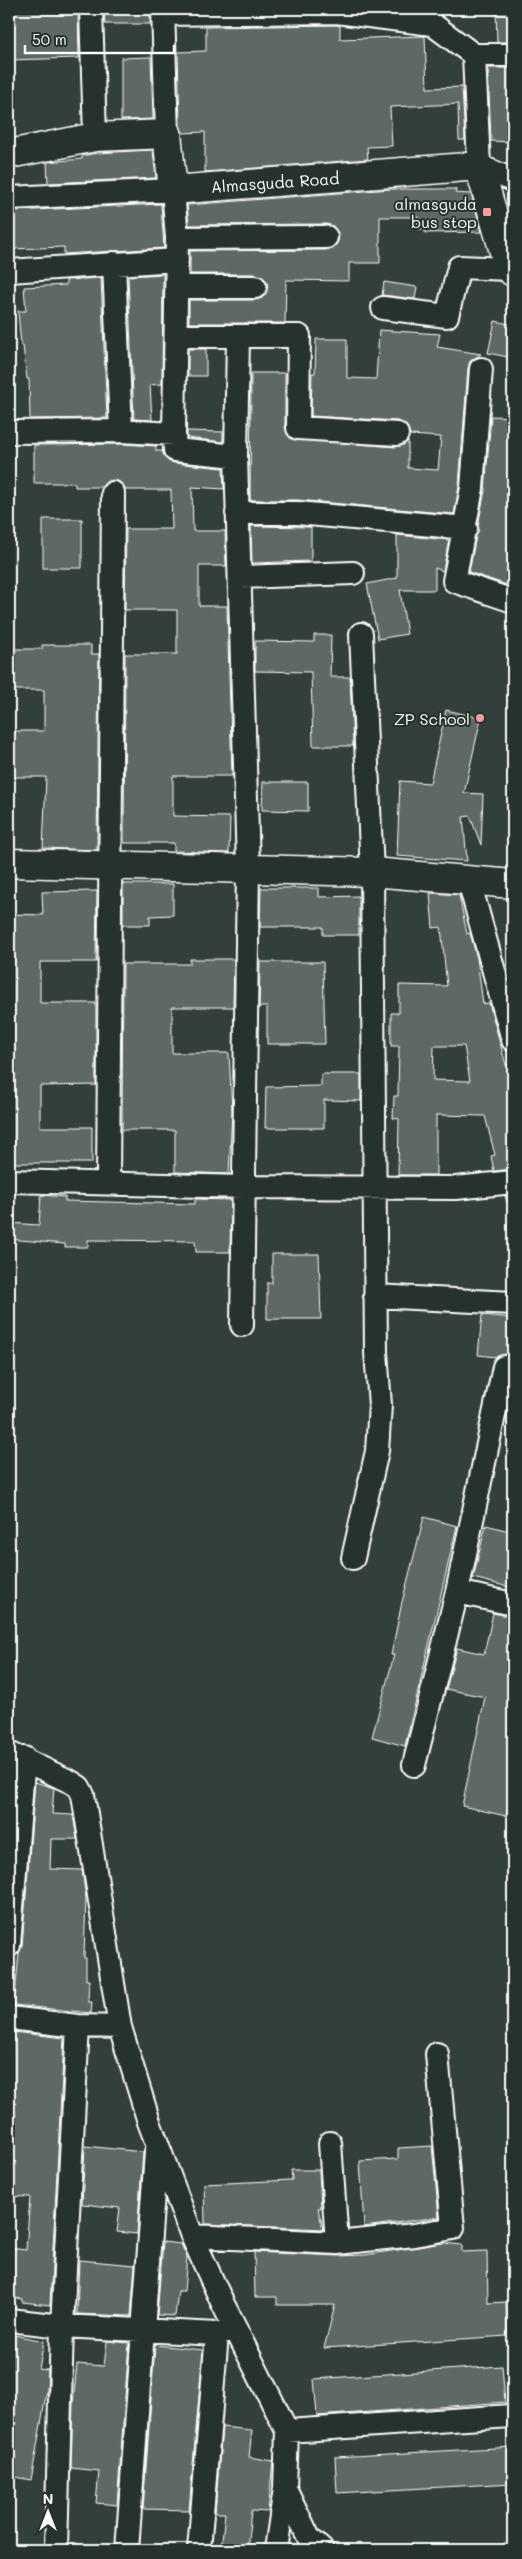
<svg xmlns="http://www.w3.org/2000/svg" width="522" height="2559" viewBox="0 0 522 2559" font-family="Mali,sans-serif">
	<style>
		.building { fill: #5f6964; stroke: #fff; fill-rule: evenodd }
		.lines { fill: none; stroke-linecap: round; stroke-linejoin: round }
		.minor-casing { stroke: #fff; stroke-width: 26 }
		.tertiary-casing { stroke: #fff; stroke-width: 31 }
		.minor { stroke: #26332d; stroke-width: 22 }
		.tertiary { stroke: #26332d; stroke-width: 28 }
		.poi-dot { fill: #ff9aa2; stroke: #26332d; stroke-width: 2 }
		.labels { text-anchor: middle; dominant-baseline: central; stroke-width: 4; stroke-linejoin: round; paint-order: stroke }
		.street-label { font-size: 16px; fill: #fff; stroke: #26332d }
		.poi-label { font-size: 16px; fill: #fff; stroke: #26332d; text-anchor: end }
	</style>
	<rect width="100%" height="100%" fill="#333f3a"/>
	<filter id="ink" filterUnits="userSpaceOnUse"><feTurbulence type="fractalNoise" baseFrequency=".02" numOctaves="2"/><feDisplacementMap in="SourceGraphic" scale="10" xChannelSelector="R" yChannelSelector="G"/><feConvolveMatrix kernelMatrix="1 2 1 2 8 2 1 2 1" color-interpolation-filters="sRGB"/></filter>
	<g filter="url(#ink)">
		<!-- building -->
		<path class="building" d="M49 9H78L79 58 9 60V10Z
			M104 9H150V24H105Z
			M496 9H513V42H497Z
			M336 25 340 26V39L425 36 427 88 462 87 465 140H459L458 104 390 107 392 146 367 147 368 159 205 172V132L183 133 180 125 178 52 206 51V27Z
			M151 57 153 119 121 120V58Z
			M488 68H513V142L491 141Z
			M153 150 156 178 48 183 47 162 82 159V156L97 153Z
			M391 189H456L455 193 471 194 482 232 425 233V229H417L418 217H380V263H349V281L286 280 285 323H189V300H255L262 298 268 287 266 280 255 274H190V251L326 250 337 244 339 236 333 226 326 224 189 225 187 205Z
			M161 204 164 248 64 254V247L14 249 12 211Z
			M163 274 162 384 150 385 152 420 134 419 128 276Z
			M101 278 107 418 30 419 29 379H27L23 346H21L18 311H26L24 287 66 285V280Z
			M384 282 417 287 415 299 382 295Z
			M495 321 513 325V358L488 353Z
			M379 330 440 334 437 347 481 354 470 361 468 368 459 486 454 514 298 500H250L251 373H285V428L291 439 396 447 408 441V468L438 470 441 437 410 435 408 428 398 421 311 416 312 373H315L316 339H347V378L376 379Z
			M188 349H206V376H188Z
			M491 416 513 417V587L469 572 485 490Z
			M187 431 223 432V442L187 438Z
			M121 444 156 446V451H162L168 461 174 463 223 468 224 489 192 487 193 531H225L226 566H199V606H227L232 776H173V816L230 817 229 853 174 851V843H124L125 654H177V610H125L126 529H172L171 490H125L120 482 114 480 107 481 102 487H75V483H34V445Z
			M43 519H82V568H43Z
			M251 526 311 527V561L252 563Z
			M397 535 449 540 443 571 435 568V590H400L407 634 378 639 367 584 397 578Z
			M314 635H331L330 677H350L353 746H313L311 672 255 671V641L314 642Z
			M42 645H91V654H99L97 850 43 848 46 777H9V731H44V690H9V649H42Z
			M446 710 481 718 464 793 483 794 481 845 470 816 463 817 467 861 397 856 400 781 430 783Z
			M263 782H308V811L262 810Z
			M123 884H173V915L150 916V925H123Z
			M261 888H319V897L359 896V935H323V927H260Z
			M97 891 96 962H40V1003H96V1085L40 1086V1127H92V1163H9V914L43 915 42 892Z
			M430 893 459 895 467 934 470 933 477 958 483 1004 489 1003 506 1065 513 1064V1169L494 1171 491 1156 495 1155 485 1116 436 1115V1175H398L399 1119 393 1118 394 1096H398L399 1046H391V1013H399V985L447 986 441 927 433 928ZM434 1046H464L470 1081 433 1080Z
			M190 959H234L233 1007H172V1053H229L232 1111 229 1174 175 1172V1130H122L123 964H190Z
			M260 962H323L325 1044H267V1007H259Z
			M321 1074H361V1101L324 1100V1128H265L266 1087 321 1086Z
			M41 1195 65 1197V1201L195 1204V1199L231 1200 230 1252H196L195 1241 88 1240V1247H65V1244L9 1239V1223L39 1225Z
			M513 1195V1211H510L505 1196Z
			M272 1254H319L321 1319H267V1283H272Z
			M482 1315 513 1318V1358L506 1354 496 1357 478 1355Z
			M424 1517 457 1526 405 1746 372 1737 394 1655H391L402 1602Z
			M486 1525 513 1532V1588L473 1578Z
			M493 1613 513 1617V1785L506 1816 462 1806 485 1697 446 1689 457 1648 484 1654Z
			M35 1782 54 1788 52 1814 73 1815 77 1839H51L50 1869 82 1870 86 1898 84 1958H86V1980H89L88 2002H92L91 2013 14 2005 19 1953 22 1946Z
			M13 2032 64 2038 50 2305 22 2302V2299L9 2297V2248L26 2250 30 2197 9 2196V2083Z
			M85 2146 143 2152 137 2234 117 2232 120 2208 82 2204Z
			M432 2146 439 2217 364 2227 360 2161 398 2159V2148Z
			M291 2170H319L321 2208H318L323 2229 205 2224 204 2184 292 2180Z
			M163 2242 181 2244 187 2257 184 2291H178L175 2316 157 2315Z
			M443 2243 462 2245V2252L487 2251 488 2303 506 2302 507 2336 324 2348 335 2305H277V2297H255L254 2252 338 2256 365 2255Z
			M79 2260 135 2265 131 2316 77 2314Z
			M9 2334 44 2341 39 2369 48 2370 47 2390 31 2480 9 2476Z
			M107 2341 129 2343 117 2505 96 2503 99 2471 71 2468 73 2404 77 2364 104 2366Z
			M155 2345 203 2350 189 2510 143 2509Z
			M502 2366 505 2402 317 2416 314 2379Z
			M222 2427 252 2430 249 2457 273 2461 268 2512 251 2511 247 2550H221L225 2513H215Z
			M513 2447V2483L337 2493 335 2457Z"/>
		<g class="lines">
			<defs>
				<path id="minor" d="M91 9 95 137
					M163 9 167 134
					M164 14 337 12 432 24 474 55H513
					M474 55 479 166 513 180
					M9 198 173 190 177 238 174 434 121 431 9 432
					M177 238 326 237
					M114 263 121 431
					M9 271 177 260
					M177 287H255
					M383 308 447 316 459 267 509 269
					M176 336H299L298 428 397 434
					M238 336 236 456 248 868 242 1325
					M481 369 472 488 454 581 513 601
					M174 434 175 450 236 456
					M237 513H297L466 528
					M240 577 353 573
					M469 881 513 1040
					M9 1181 243 1187 456 1188 513 1182
					M108 1183 113 493
					M375 1296 513 1303
					M353 1558 377 1451 380 1405 376 1352 372 872 361 634
					M457 1592 513 1604
					M9 1753 71 1782 79 1787 83 1795 120 2027 149 2122 192 2236 222 2302 287 2431 285 2488 309 2538 322 2550
					M414 1765 457 1592 504 1367
					M9 1945 24 1758
					M9 2018 78 2026 120 2027
					M330 2143 337 2243
					M192 2236 337 2243 414 2235 453 2228 437 2054
					M9 2320 62 2326 217 2334 235 2328
					M287 2431 511 2416
					M56 2550 62 2326 78 2026
					M127 2550 156 2152
					M199 2550 217 2334
					M276 2550 285 2488"/>
				<path id="tertiary" d="M9 154 95 137 167 134 173 190 479 166 509 269 513 272
					M9 863 372 872 513 884"/>
			</defs>
			<!-- minor casing -->
			<use href="#minor" class="minor-casing"/>
			<!-- tertiary casing -->
			<use href="#tertiary" class="tertiary-casing"/>
			<!-- minor -->
			<use href="#minor" class="minor"/>
			<!-- tertiary -->
			<use href="#tertiary" class="tertiary"/>
		</g>
	</g>
	<!-- markers -->
	<g class="poi-dot">
		<rect x="482" y="207" width="10" height="10" rx="2.5"/>
		<circle cx="480" cy="718" r="5"/>
	</g>
	<g class="labels">
		<!-- street labels -->
		<g class="street-label">
			<text transform="translate(275 182) rotate(-4)">Almasguda Road</text>
		</g>
		<!-- poi labels -->
		<g class="poi-label">
			<text x="477" y="203">almasguda<tspan x="477" dy="18">bus stop</tspan></text>
			<text x="470" y="718">ZP School</text>
		</g>
	</g>
	<!-- margin -->
	<rect width="522" height="2559" fill="none" stroke="#26332d" stroke-width="30"/>
	<rect x="15" y="15" width="492" height="2529" fill="none" stroke="#fff" stroke-width="2" filter="url(#ink)"/>
	<!-- north arrow -->
	<g transform="translate(48 2512)" stroke="#26332d" stroke-width="4" paint-order="stroke">
	<path d="M0-4L9 19L0 12L-9 19Z" fill="#ffffff"/>
	<text y="-8" font-size="14" font-weight="bold" text-anchor="middle" fill="#ffffff">N</text>
	</g>
	<!-- scale -->
	<path d="M25 45v8h149v-8" fill="none" stroke="#ffffff" stroke-width="2.5"/>
	<text x="32" y="45" font-size="15" fill="#ffffff" stroke="#26332d" stroke-width="4" paint-order="stroke">50 m</text>
</svg>
